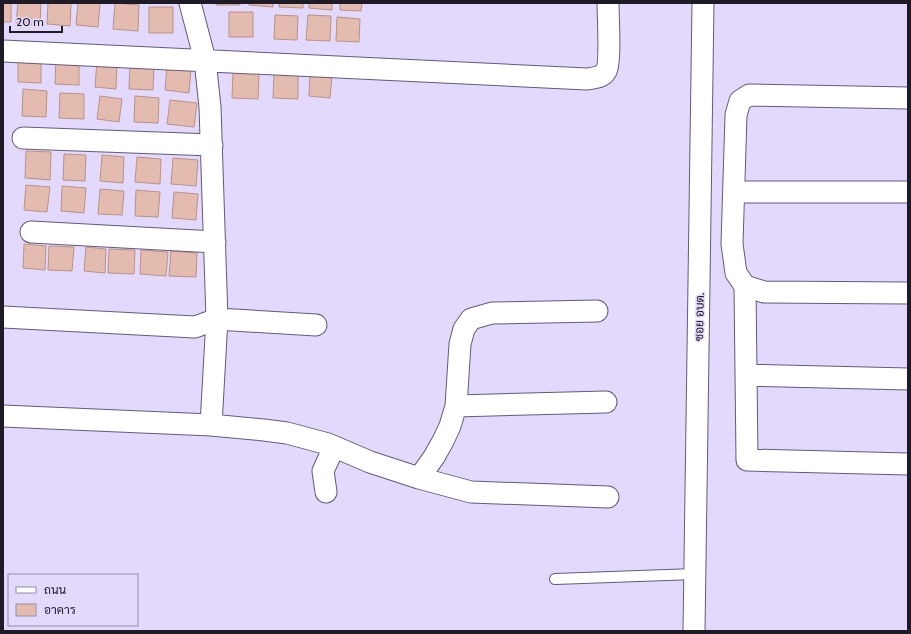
<svg xmlns="http://www.w3.org/2000/svg" width="911" height="634" viewBox="0 0 911 634" font-family="Cabin,Sarabun,sans-serif">
	<style>
		.building { fill: #e4bbaf; stroke: #b89286 }
		.lines { fill: none; stroke-linecap: round; stroke-linejoin: round }
		.service-casing { stroke: #645a79; stroke-width: 12 }
		.minor-casing { stroke: #645a79; stroke-width: 23 }
		.service { stroke: #fff; stroke-width: 10 }
		.minor { stroke: #fff; stroke-width: 21 }
		.labels { text-anchor: middle; dominant-baseline: central; stroke-width: 3; stroke-linejoin: round; paint-order: stroke }
		.street-label { font-size: 12px; fill: #1e1a26; stroke: #e3d9fc }
	</style>
	<rect width="100%" height="100%" fill="#e3d9fc"/>
	<!-- building -->
	<path class="building" d="M3 3H11V22H3Z
		M18 3H41L40 25 16 23Z
		M48 3H71L70 26 47 24Z
		M78 3H100L98 27 76 25Z
		M115 3 139 5 138 31 113 29Z
		M216 3H240V5H216Z
		M249 3H273V7L249 5Z
		M279 3H303V8L279 7Z
		M309 3H332V10L309 8Z
		M340 3H362L361 11 340 10Z
		M149 7H173V33H149Z
		M229 12H253V37H229Z
		M275 15 298 16 297 40 274 39Z
		M308 15 331 16 330 41 306 40Z
		M337 17 360 19 359 42 336 41Z
		M18 57 41 58V83L18 82Z
		M56 58 79 59V85L55 84Z
		M97 61 117 62 116 89 95 87Z
		M130 64 154 66 153 90 129 89Z
		M167 65 191 67 189 93 165 90Z
		M233 72 259 73 258 99 232 98Z
		M274 72 298 73V99L273 98Z
		M310 74 332 76 330 98 309 96Z
		M23 89 47 91 46 117 22 116Z
		M60 93 84 94V119L59 118Z
		M100 96 122 99 119 122 97 119Z
		M135 96 159 98 158 123 134 122Z
		M170 100 197 103 194 127 167 124Z
		M26 151 51 152 50 180 25 178Z
		M64 154 86 155 85 181 63 180Z
		M102 155 124 157 123 183 100 181Z
		M137 157 161 159 160 184 135 182Z
		M173 158 198 160 196 186 171 184Z
		M26 185 50 187 47 212 24 210Z
		M62 186 86 188 84 213 61 211Z
		M100 189 124 191 122 215 98 214Z
		M136 190 160 192 158 217 135 216Z
		M174 192 198 194 196 220 172 218Z
		M24 244 46 246 45 270 23 268Z
		M49 246 74 247 72 271 48 270Z
		M86 247 106 249 105 273 84 271Z
		M109 249 135 250 134 274 108 273Z
		M141 250 168 252 166 276 140 274Z
		M171 251 197 253 196 277 169 276Z"/>
	<g class="lines">
		<defs>
			<path id="service" d="M555 579 695 574"/>
			<path id="minor" d="M190 3 205 60 210 107 217 319 211 425 264 430 287 433 328 444 370 462 419 478 471 492 608 497
				M3 51 587 79C593 78 602 78 606 71 611 62 608 16 608 3
				M908 98 749 95 740 101 736 115 732 244 736 273 745 286 747 460 908 464
				M23 138 212 145
				M734 192H908
				M31 232 215 242
				M745 286 764 292 908 293
				M3 317 195 327 217 319 316 325
				M746 375 908 379
				M456 406 606 402
				M3 416 211 425
				M419 478 434 457 443 441 450 426 456 406 460 344 464 329 471 319 492 313 597 311
				M326 492 323 471 334 447
				M694 631 703 3"/>
		</defs>
		<!-- service casing -->
		<use href="#service" class="service-casing"/>
		<!-- minor casing -->
		<use href="#minor" class="minor-casing"/>
		<!-- service -->
		<use href="#service" class="service"/>
		<!-- minor -->
		<use href="#minor" class="minor"/>
	</g>
	<g class="labels">
		<!-- street labels -->
		<g class="street-label">
			<text transform="translate(699 317) rotate(-89)">ซอย อบต.</text>
		</g>
	</g>
	<!-- border -->
	<rect width="911" height="634" fill="none" stroke="#1e1a26" stroke-width="8"/>
	<!-- legend -->
	<rect x="8" y="574" width="130" height="52" fill="#e3d9fc" stroke="#948da6"/>
	<rect x="16" y="587" width="20" height="6" fill="#ffffff" stroke="#948da6"/>
	<text x="44" y="594" font-size="12" fill="#1e1a26">ถนน</text>
	<rect x="16" y="604" width="20" height="12" fill="#e4bbaf" stroke="#948da6"/>
	<text x="44" y="614" font-size="12" fill="#1e1a26">อาคาร</text>
	<!-- scale -->
	<path d="M10 26v6h52v-6" fill="none" stroke="#1e1a26" stroke-width="2"/>
	<text x="16" y="26" font-size="12" fill="#1e1a26" stroke="#e3d9fc" stroke-width="3" paint-order="stroke">20 m</text>
</svg>
